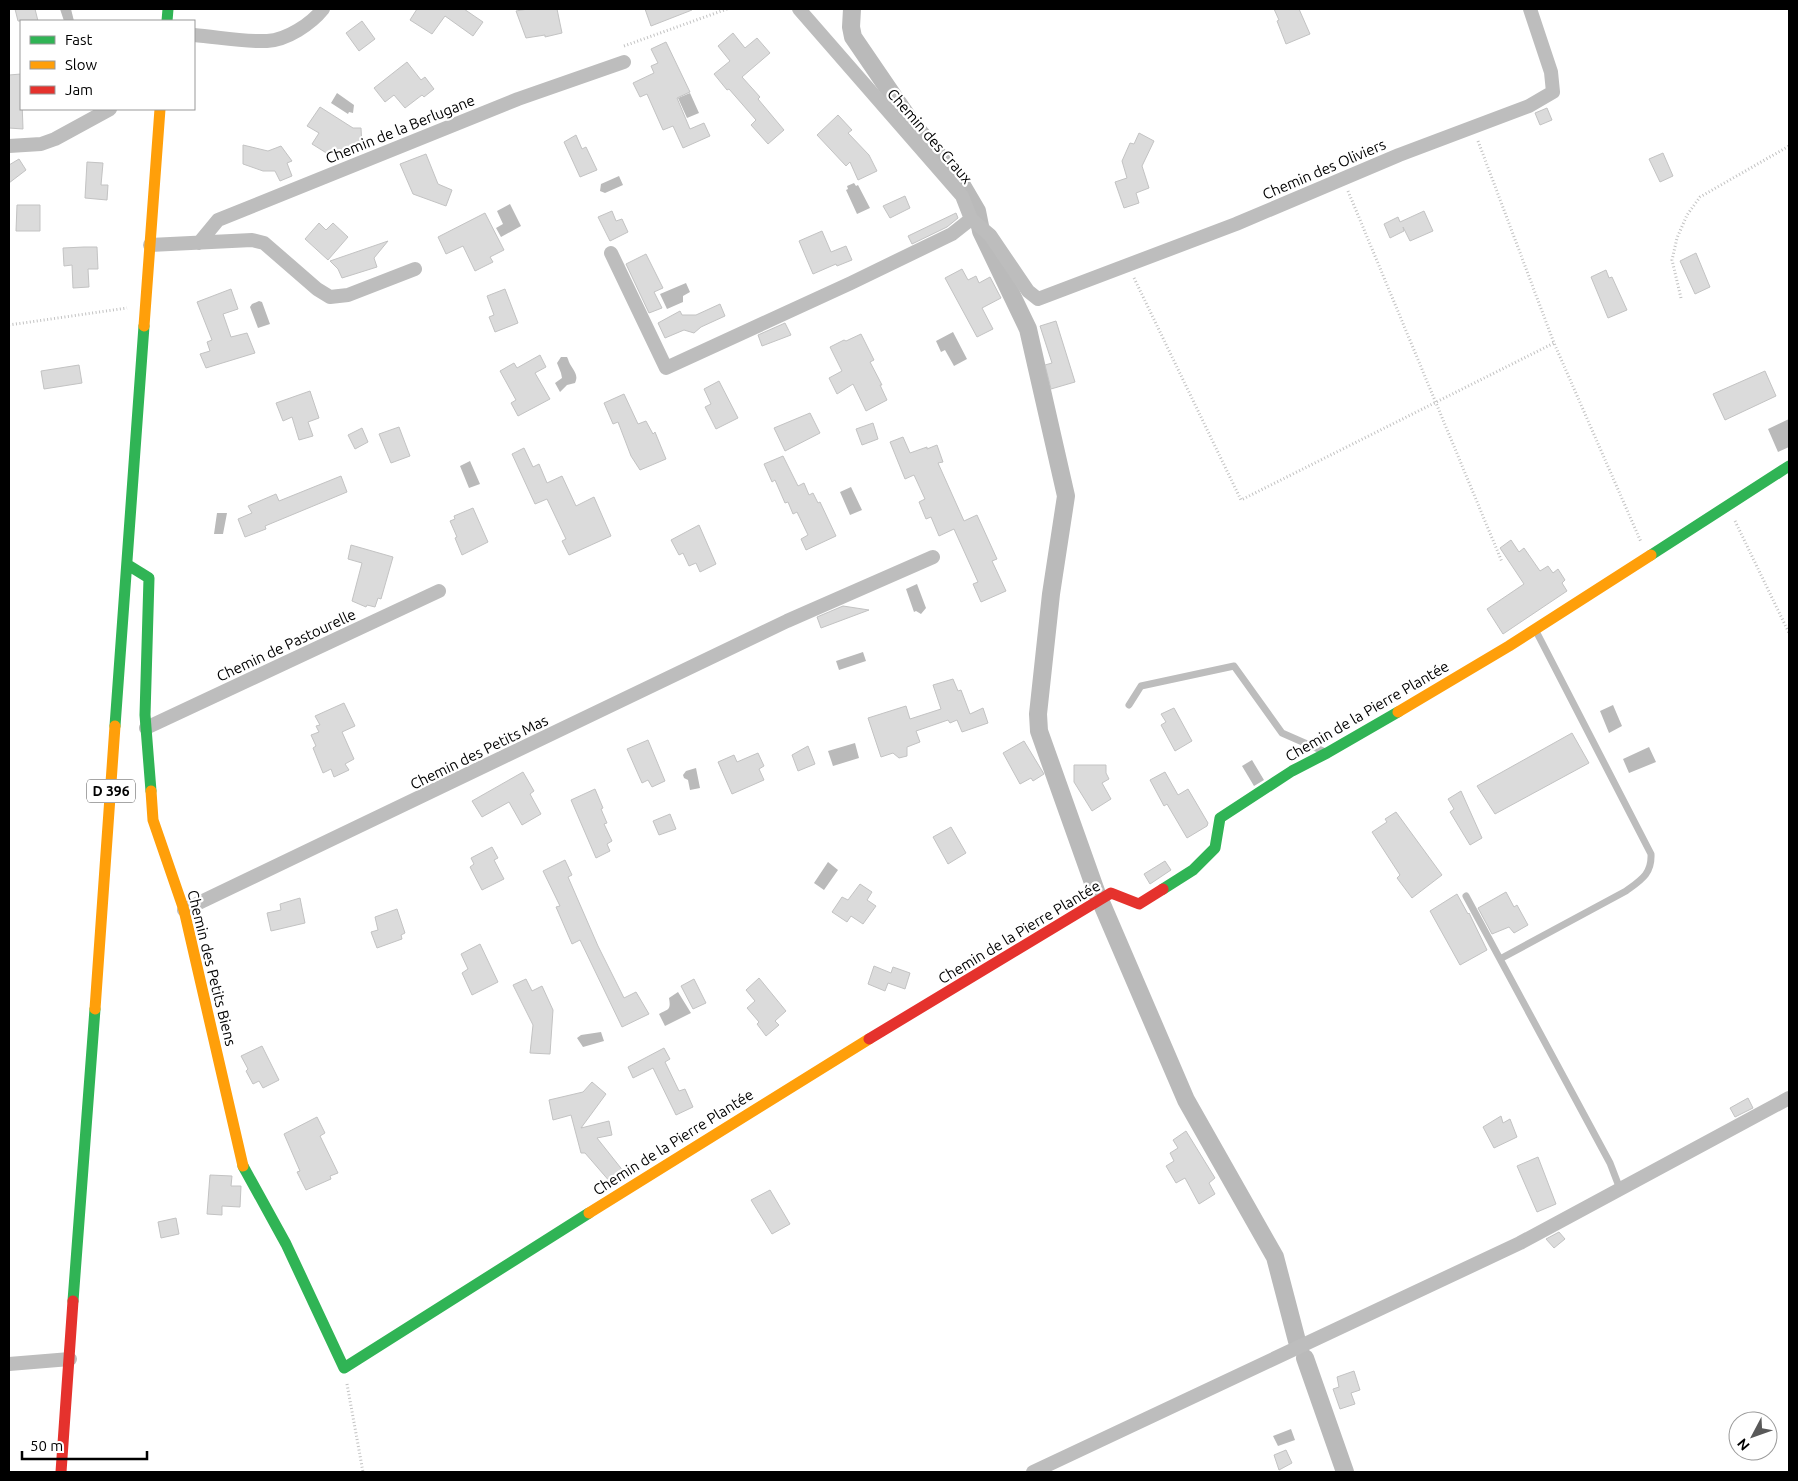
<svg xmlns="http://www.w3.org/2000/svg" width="1798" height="1481" viewBox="0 0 1798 1481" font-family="Ubuntu,sans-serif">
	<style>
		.water { fill: #bababa }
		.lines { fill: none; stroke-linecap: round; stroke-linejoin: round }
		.canal { stroke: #bababa; stroke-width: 18 }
		.building { fill: #dbdbdb; stroke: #c3c3c3 }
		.path { stroke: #c2c2c2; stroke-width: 3; stroke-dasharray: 1 2.5; stroke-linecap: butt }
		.lane { stroke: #bdbdbd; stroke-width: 7 }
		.street { stroke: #bdbdbd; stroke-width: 14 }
		.fast { stroke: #30b455; stroke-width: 11 }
		.slow { stroke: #ff9f0a; stroke-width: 11 }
		.jam { stroke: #e5322d; stroke-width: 11 }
		.labels { text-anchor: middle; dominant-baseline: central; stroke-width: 4.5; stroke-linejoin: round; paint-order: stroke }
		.shield { fill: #fff; stroke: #4c4c4c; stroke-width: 1 }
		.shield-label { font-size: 14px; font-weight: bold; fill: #000 }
		.street-label { font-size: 15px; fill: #000; stroke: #fff }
	</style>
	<rect width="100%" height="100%" fill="#fff"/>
	<!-- water -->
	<path class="water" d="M60 9H71L74 21H64Z
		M337 93 354 105 353 113 349 112 348 114 331 103Z
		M690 93 699 113 687 118 678 98Z
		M619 176 623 185 605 193 600 191 601 184Z
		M854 183 856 186 858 185 870 208 857 214 846 190 848 189 847 186Z
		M510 204 521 226 501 237 496 228 503 224 497 211Z
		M686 283 690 292 683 296V302L667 309 660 294Z
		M259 301 262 302 270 324 258 328 250 307 252 304Z
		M953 332 967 359 954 366 945 350 941 352 936 341Z
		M561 357H567L568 359C570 368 580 373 575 383L567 385 560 392 555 383 562 378 561 373 557 363Z
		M1789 419V447L1778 452 1768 429Z
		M470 461 480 484 469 488 460 466Z
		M851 487 862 510 850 515 840 492Z
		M217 513H227L223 534H214Z
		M917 584 926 608 921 614 916 611 914 612 906 589Z
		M863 652 866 661 839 670 836 661Z
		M1613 705 1622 726 1609 733 1600 711Z
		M855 743 859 758 833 766 828 751Z
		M1649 747 1656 762 1629 773 1623 759Z
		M1252 760 1264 780 1254 786 1242 766Z
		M696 768 700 788 690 790 688 780 684 778 683 775 686 771Z
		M828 862 838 870 824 890 814 883Z
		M678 992 691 1013 665 1026 659 1014C669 1009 671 1010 669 998Z
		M601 1032 604 1041 583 1047 577 1038 581 1035Z
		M1291 1429 1295 1440 1278 1446 1273 1436Z"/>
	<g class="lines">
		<!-- canal -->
		<path class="canal" d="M852 9 851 27 853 37 911 122 960 182 977 211 981 231 1028 329 1066 496 1051 594 1038 714 1039 731 1097 894
			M1101 902 1186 1100 1275 1257 1297 1341
			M1305 1358 1345 1472"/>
	</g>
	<!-- building -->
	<path class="building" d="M15 9H35L38 21H18Z
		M417 9H464L483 22 473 36 445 16 432 34 410 20Z
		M528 9H557L562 33 545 37V35L526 38 516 11Z
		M645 9H692V10L651 26Z
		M1274 9H1299L1310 34 1286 44 1277 21 1279 20Z
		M362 21 375 39 359 51 346 33Z
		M733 33 745 48 757 38 770 53 742 77 760 97 758 99 784 130 768 144 751 125 756 120 729 89 727 90 714 74 730 61 718 46Z
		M666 42 690 92 677 98 690 129 704 123 710 136 683 148 673 126 663 130 647 94 640 97 633 83 654 73 651 66 658 63 651 49Z
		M407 62 421 80 425 77 434 89 424 97 422 95 405 108 394 95 385 102 374 88Z
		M21 74 23 129 9 128V75Z
		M320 107 353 128H361L362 146 344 148V151L330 152 328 154 312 144 319 133 307 126Z
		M1547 108 1552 120 1540 125 1535 113Z
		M838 115 852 130 848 133 869 155 877 171 858 180 850 162 846 166 817 135Z
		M1139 133 1154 141 1142 166 1149 188 1136 193 1139 203 1124 208 1115 182 1127 178 1122 161 1130 143 1134 144Z
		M576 135 582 149 586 147 597 170 580 177 564 142Z
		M243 145 268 151 281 146 292 161 287 163 292 176 280 181 275 171H263L243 164Z
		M1663 153 1673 176 1660 182 1649 159Z
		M426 154 438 184 452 190 446 206 413 194 400 164Z
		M19 159 26 170 9 183V165Z
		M87 162 103 163 101 185H108L107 200 85 198Z
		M905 196 910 208 890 218 883 206Z
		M17 205H40V231H16Z
		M612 211 616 221 622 219 628 232 610 241 598 217Z
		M1424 211 1433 231 1410 241 1403 227 1404 231 1390 238 1384 224 1398 217 1400 222Z
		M485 213 504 250 490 257 493 262 475 271 463 246 446 254 438 237Z
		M956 213 958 218 947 227 912 244 908 236Z
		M319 223 326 230 333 223 348 237 328 260 305 239Z
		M822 231 831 252 846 246 852 260 837 266 836 264 813 274 799 241Z
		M388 241 374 258 377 267 342 278 338 269 330 261Z
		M84 247H97L98 269H88L89 287 73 288 72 265 64 266 63 248Z
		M1696 253 1710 287 1695 294 1680 261Z
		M646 254 663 288 654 292 662 308 649 313 626 264Z
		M962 269 968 280 976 276 979 283 990 277 1001 298 982 308 993 329 977 337 945 278Z
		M1606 270 1609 278 1612 277 1627 310 1608 318 1591 277Z
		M231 289 238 309 223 314 231 337 247 333 255 353 206 368 200 354 210 351 207 342 212 340 197 302Z
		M505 289 518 323 495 332 489 317 494 315 487 296Z
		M720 304 725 316 701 327 694 333 684 330 665 338 658 323 680 311 682 315H696Z
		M1056 321 1075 382 1051 389 1045 365 1052 363 1040 326Z
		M785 323 791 335 762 346 758 335Z
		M861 334 874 360 870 362 882 385H880L887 400 866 411 853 384 837 394 829 378 842 371 830 347 844 340 846 341Z
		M540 355 546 367 535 373 550 399 518 416 511 403 516 400 500 371 514 363 517 368Z
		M79 365 82 383 44 389 41 371Z
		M1765 371 1776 396 1725 420 1713 394Z
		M719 381 738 418 716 429 705 407 711 404 704 389Z
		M310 391 319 418 308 422 313 436 299 440 292 417 283 421 276 403Z
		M624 394 638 424 646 421 653 434 655 432 666 459 640 470 631 456 618 422 613 424 604 403Z
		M810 413 820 433 785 451 774 428Z
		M873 423 878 439 862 445 856 429Z
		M399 427 410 456 391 463 379 434Z
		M362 428 368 442 355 449 348 435Z
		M903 437 910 453 927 447V449L937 445 943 462 938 463 964 521 977 515 997 559 992 561 1006 591 981 602 973 584 978 582 954 529 939 536 931 517 926 519 919 502 925 499 914 475 905 479 890 442Z
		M524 448 533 467 539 464 547 483 562 476 576 506 594 497 611 536 569 555 562 541 566 539 547 499 535 504 512 454Z
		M783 456 798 486 804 483 809 495 813 493 818 503 820 502 836 536 806 550 801 539 808 535 797 512 793 514 788 502 785 503 775 480 772 482 764 464Z
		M341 476 347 492 265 526 266 529 245 537 238 519 252 513 248 506 276 494 279 501Z
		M473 508 488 542 462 555 455 538 457 537 450 521 455 519 454 516Z
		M699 525 716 564 700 572 696 563 689 566 683 553 679 555 671 540Z
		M1511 540 1519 552 1524 548 1540 571 1548 566 1553 573 1558 569 1565 580 1562 583 1567 591 1503 634 1487 609 1524 584 1500 548Z
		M351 545 393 557 381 599 378 598 375 607 367 605 366 607 352 601 362 563 348 559Z
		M843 606 869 610 821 628 817 617Z
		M953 679 958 691 961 690 970 714 983 708 988 723 962 732 957 720 950 723 948 720 916 731 920 742 907 747V756L899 758 893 753 881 757 868 718 906 706 910 719 941 709 933 685Z
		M344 703 355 726 342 732 354 759 345 764 349 770 334 777 331 769 323 773 313 748 316 746 311 735 319 732 316 726 320 725 315 716Z
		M1174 708 1192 741 1175 751 1161 725 1166 722 1161 714Z
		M1572 733 1589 763 1495 814 1477 786Z
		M648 740 665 781 652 787 648 780 642 783 627 749Z
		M1024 741 1044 774 1033 781 1031 778 1020 784 1003 753Z
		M808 746 815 764 798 771 792 755Z
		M758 753 764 766 759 769 764 780 732 794 718 762 734 755 737 762Z
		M1074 765H1106V773L1109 779 1102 783 1111 799 1092 811 1074 782Z
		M523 772 534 791 530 794 541 814 522 825 509 802 482 817 472 801Z
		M1165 772 1178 795 1188 789 1208 823 1207 826 1187 838 1167 804 1164 806 1150 780Z
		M595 789 603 808 601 809 607 823 604 824 612 841 607 844 610 851 596 858 571 800Z
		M1461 791 1482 838 1470 845 1450 812 1454 809 1448 799Z
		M1396 812 1442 875 1412 898 1397 878 1400 875 1372 832 1387 822 1385 819Z
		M670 814 676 829 659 835 653 821Z
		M951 827 966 853 948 864 933 837Z
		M492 847 498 858 494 860 504 879 482 890 470 867 474 864 471 858Z
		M565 860 572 875 568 877 598 946 624 998 636 992 649 1014 622 1027 580 940 572 944 556 907 560 906 543 871Z
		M1165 861 1171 870 1150 884 1144 874Z
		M860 884 872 892 867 900 876 906 863 924 851 916 847 922 832 912 842 897 848 900Z
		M1506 892 1514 907 1517 905 1528 925 1514 933 1509 927 1492 934 1478 908Z
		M1457 894 1468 914 1469 913 1487 950 1460 965 1430 911Z
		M300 898 305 923 271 931 267 913 281 910 280 904Z
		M397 909 405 933 401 935 402 939 377 948 371 932 378 930 375 917Z
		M480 944 498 982 472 995 462 973 468 969 461 954Z
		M874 966 891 973 893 967 910 973 905 989 888 983 885 991 868 984Z
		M759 978 786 1011 775 1021 779 1025 766 1036 757 1024 759 1022 747 1008 755 1001 746 990Z
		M526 979 532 991 542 986 553 1010 550 1054 530 1053 533 1025 513 985Z
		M694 979 706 1003 693 1009 681 986Z
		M262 1046 279 1080 263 1088 259 1081 253 1084 246 1071 248 1069 241 1056Z
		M664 1048 670 1059 665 1062 679 1091 685 1089 693 1107 676 1115 653 1068 633 1078 628 1067Z
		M592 1082 606 1094 581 1128 609 1121 612 1135 597 1138 624 1172 611 1183 585 1153H581L571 1115 553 1120 549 1100 583 1092Z
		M1748 1098 1753 1108 1735 1117 1730 1108Z
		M1501 1116 1503 1123 1510 1119 1517 1137 1494 1148 1483 1127Z
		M317 1117 325 1133 320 1136 338 1173 330 1176 331 1179 306 1190 297 1172 300 1171 284 1134Z
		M1186 1131 1215 1178 1209 1183 1215 1194 1199 1204 1185 1178 1176 1183 1166 1166 1174 1161 1170 1153 1178 1148 1173 1140Z
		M1538 1157 1556 1204 1537 1212 1517 1166Z
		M210 1175 232 1176 231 1186H241L240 1207 222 1206V1215L207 1214Z
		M770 1190 790 1224 772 1234 751 1200Z
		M176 1218 179 1234 161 1238 158 1222Z
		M1559 1232 1565 1239 1554 1248 1546 1239Z
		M1354 1371 1360 1390 1351 1393 1355 1404 1340 1409 1333 1389 1339 1387 1337 1377Z
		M1286 1450 1292 1463 1279 1470 1274 1455Z"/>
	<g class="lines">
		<!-- path -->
		<path class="path" d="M624 46 727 9
			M1478 141 1554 343 1641 542
			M1348 191 1502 562
			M1134 278 1241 500 1554 343
			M1681 298 1672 260 1677 238 1687 215 1700 197 1789 146
			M9 325 127 308
			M1735 521 1789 633
			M347 1384 363 1472"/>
		<!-- lane -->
		<path class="lane" d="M1129 705 1141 686 1234 666 1282 733 1323 751
			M1466 896 1610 1163 1620 1189
			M1500 959 1626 891C1641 880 1652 874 1651 854L1536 631"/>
		<!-- street -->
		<path class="street" d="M799 9 962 196 971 219 990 235 1028 291 1038 299 1236 224 1399 155 1529 106 1553 92 1551 72 1530 9
			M194 35C218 37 243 42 267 41 287 40 311 24 323 9
			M9 146 41 144 55 139 110 109
			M199 243 218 220 518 99 624 62
			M150 245 252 240 264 243 317 289 330 297 348 295 415 269
			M611 253 666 368 851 283 952 234 971 219
			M146 728 439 591
			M184 910 787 621 933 557
			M9 1364 70 1359
			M1033 1472 1520 1243 1789 1098"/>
		<!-- fast -->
		<path class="fast" d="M167 21 168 9
			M1651 555 1789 466
			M128 565 149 578 145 715 151 791
			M115 726 144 326
			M1163 889 1193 870 1215 848 1220 818 1292 771 1327 753 1398 712
			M243 1166 286 1244 344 1368 589 1213
			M73 1301 95 1009"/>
		<!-- slow -->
		<path class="slow" d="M144 326 160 109
			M1398 712 1509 646 1651 555
			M151 791 153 820 184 910 243 1166
			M95 1009 115 726
			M589 1213 869 1039"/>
		<!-- jam -->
		<path class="jam" d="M869 1039 1111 893 1139 904 1163 889
			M61 1472 73 1301"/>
	</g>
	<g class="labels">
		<!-- shield labels -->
		<rect class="shield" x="87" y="779.5" width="48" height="23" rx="4"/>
		<g class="shield-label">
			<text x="111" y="791">D 396</text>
		</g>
		<!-- street labels -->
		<g class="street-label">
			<text transform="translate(400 129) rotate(-22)">Chemin de la Berlugane</text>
			<text transform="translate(930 136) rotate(49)">Chemin des Craux</text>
			<text transform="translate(1324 169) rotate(-23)">Chemin des Oliviers</text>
			<text transform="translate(286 645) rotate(-25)">Chemin de Pastourelle</text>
			<text transform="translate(1367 711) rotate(-30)">Chemin de la Pierre Plantée</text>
			<text transform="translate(479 752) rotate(-26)">Chemin des Petits Mas</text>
			<text transform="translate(1019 932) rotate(-31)">Chemin de la Pierre Plantée</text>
			<text transform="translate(212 968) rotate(76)">Chemin des Petits Biens</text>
			<text transform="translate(673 1142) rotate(-32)">Chemin de la Pierre Plantée</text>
		</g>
	</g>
	<!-- border -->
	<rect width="1798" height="1481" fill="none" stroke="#000000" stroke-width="20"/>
	<!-- legend -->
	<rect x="20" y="20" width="175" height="90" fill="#ffffff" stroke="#999999"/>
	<rect x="30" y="36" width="25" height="8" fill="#30b455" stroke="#999999"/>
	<text x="65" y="45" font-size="15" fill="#000000">Fast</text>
	<rect x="30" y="61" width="25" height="8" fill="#ff9f0a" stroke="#999999"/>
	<text x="65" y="70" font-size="15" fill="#000000">Slow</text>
	<rect x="30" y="86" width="25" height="8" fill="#e5322d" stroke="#999999"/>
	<text x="65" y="95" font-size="15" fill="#000000">Jam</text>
	<!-- north arrow -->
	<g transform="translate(1753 1436) rotate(229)"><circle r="24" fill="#ffffff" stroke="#999999"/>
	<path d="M0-4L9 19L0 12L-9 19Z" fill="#595959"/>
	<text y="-8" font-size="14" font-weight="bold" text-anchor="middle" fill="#000000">N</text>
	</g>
	<!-- scale -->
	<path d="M22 1451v8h125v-8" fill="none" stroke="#000000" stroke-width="2.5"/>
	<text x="30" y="1451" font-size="15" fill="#000000" stroke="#ffffff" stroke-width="4" paint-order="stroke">50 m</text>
</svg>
